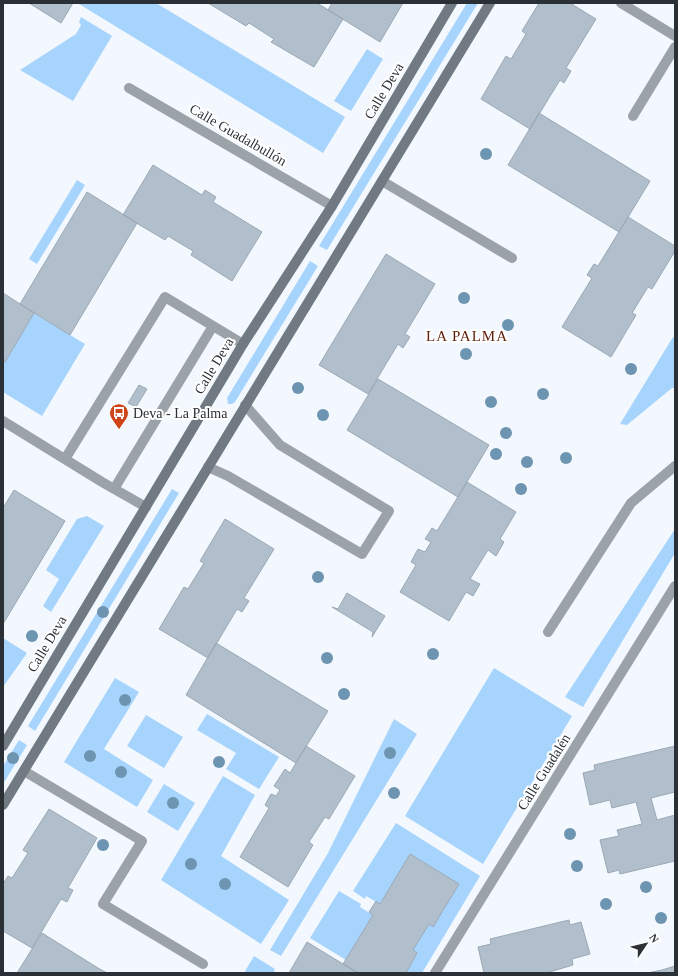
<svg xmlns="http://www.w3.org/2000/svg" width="678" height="976" viewBox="0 0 678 976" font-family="Georgia,serif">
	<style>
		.green { fill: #a7d4fd }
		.building { fill: #b1bfcd; stroke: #9aa8b5 }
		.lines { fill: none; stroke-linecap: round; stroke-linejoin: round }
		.lane { stroke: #9ca3a8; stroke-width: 10 }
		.street { stroke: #9ca3a8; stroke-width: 10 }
		.secondary { stroke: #717a83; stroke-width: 10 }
		.tree { fill: #6d94b0 }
		.labels { text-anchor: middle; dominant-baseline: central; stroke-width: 4; stroke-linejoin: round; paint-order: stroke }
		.street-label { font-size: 14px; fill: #2a3035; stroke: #fff }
		.poi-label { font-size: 14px; fill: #2a3035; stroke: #fff; text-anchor: start }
		.neighbourhood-label { font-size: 15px; letter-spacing: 1px; fill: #5f1e0a; stroke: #fff }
	</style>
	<rect width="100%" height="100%" fill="#f2f8fe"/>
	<!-- green -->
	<path class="green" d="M82 3H156L345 117 323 153 79 4Z
		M467 3H478L327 250 319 246Z
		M81 17 112 36 73 101 20 70 76 34 81 25 79 22Z
		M367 49 383 59 351 111 334 101Z
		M77 180 85 185 37 264 29 259Z
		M310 261 318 266 235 402 232 404H228L227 398Z
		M34 313 85 344 42 416 3 392V361L5 362Z
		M673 337 675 338V388H672L627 425 620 424Z
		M172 489 179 493 35 731 28 726Z
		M87 516 104 526 51 612 43 606 59 579 46 570 77 519Z
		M675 529V553L583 707 565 697Z
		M3 638 27 653 3 687Z
		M494 668 572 716 483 864 405 816Z
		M115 678 139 692 104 749 153 780 137 807 64 762Z
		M207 714 279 757 259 789 226 769 236 753 197 730Z
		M146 715 183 737 164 768 127 746Z
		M394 719 417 734 281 956 270 950 328 853Z
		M19 740 27 745 3 784V766Z
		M223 776 255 795 221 856 289 900 261 944 161 880Z
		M164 784 195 803 178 831 147 812Z
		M396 823 480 876 422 973H406L417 953 413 950 429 924 433 927 459 884 410 854 380 904 366 896 365 899 353 891Z
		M339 891 361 904 360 907 373 915 346 960 310 938Z
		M254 956 275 969 273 973H244Z"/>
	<!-- building -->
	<path class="building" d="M29 3H73L61 23Z
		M208 3H317L343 19 314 67 271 42 274 39 249 23 246 26Z
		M332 3H403L380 42 328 10Z
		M539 3H570L596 19 566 68 571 71 564 83 560 80 530 129 481 99 506 56 511 59 526 34 522 31Z
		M539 113 650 181 619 232 508 165Z
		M153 165 202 195 205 190 216 197 213 202 262 232 232 281 191 255 193 251 168 236 165 240 123 215Z
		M87 192 137 223 70 335 20 304Z
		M628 217 675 246V251L652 289 648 287 632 313 636 315 611 357 562 327 592 278 587 275 594 264 598 266Z
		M386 254 435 284 405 334 410 337 403 348 398 344 368 394 319 365Z
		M3 293 34 313 5 362 3 361Z
		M378 379 489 445 458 497 347 430Z
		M139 385 147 389 136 407 128 403Z
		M467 482 516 512 500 539 504 542 496 556 488 550 470 579 480 584 473 596 466 592 449 621 400 592 416 565 411 562 418 549 425 552 431 542 425 539 432 528 437 531Z
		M14 490 65 521 3 624V508Z
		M225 519 274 549 244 598 249 601 242 612 237 609 208 658 159 629 184 587 188 589 204 563 200 561Z
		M347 593 385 616 372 637 373 632 332 607 338 609Z
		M216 643 328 711 296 763 186 695Z
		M306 746 355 776 329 819 325 817 309 842 313 845 288 887 240 857 269 808 265 805 271 794 276 796 280 790 274 786 285 769 290 773Z
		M675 746V792L651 798 657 820 675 815V861L620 874 619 870 608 873 600 840 619 836 617 830 642 824 636 802 612 808 610 800 590 805 583 773 595 770 594 765Z
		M49 809 97 838 68 888 73 890 67 902 61 899 32 948 3 931V884L8 876 12 878 28 853 23 850Z
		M410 854 459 884 433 927 429 924 413 950 417 953 406 973H358L343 964 373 915 369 912 376 901 380 904Z
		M569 920 570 925 581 922 590 954 572 959 573 965 546 973H484L478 947 491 944 490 939Z
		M42 933 98 968 107 973H17Z
		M307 942 343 964 358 973H289Z
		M675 966V973H647L662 970Z"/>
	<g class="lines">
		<!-- lane -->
		<path class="lane" d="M621 3 675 36
			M129 88 332 206
			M633 116 675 47
			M382 181 512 258
			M3 421 102 482 146 507
			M65 459 165 297 243 344
			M208 467 228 476 362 554 389 511 280 445 245 405
			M114 489 213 326
			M548 632 631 503 675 466
			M24 771 142 841 103 904 203 964"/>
		<!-- street -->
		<path class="street" d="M435 973 675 586"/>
		<!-- secondary -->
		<path class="secondary" d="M3 746 243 344 332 206 452 3
			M3 805 490 3"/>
	</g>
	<!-- trees -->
	<g class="tree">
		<circle cx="486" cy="154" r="6"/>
		<circle cx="464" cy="298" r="6"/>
		<circle cx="508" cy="325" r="6"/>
		<circle cx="466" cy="354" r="6"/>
		<circle cx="631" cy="369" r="6"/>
		<circle cx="298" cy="388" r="6"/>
		<circle cx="543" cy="394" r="6"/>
		<circle cx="491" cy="402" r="6"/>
		<circle cx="323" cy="415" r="6"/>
		<circle cx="506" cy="433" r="6"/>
		<circle cx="496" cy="454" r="6"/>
		<circle cx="566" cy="458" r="6"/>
		<circle cx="527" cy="462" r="6"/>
		<circle cx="521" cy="489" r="6"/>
		<circle cx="318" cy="577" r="6"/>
		<circle cx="103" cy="612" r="6"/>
		<circle cx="32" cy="636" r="6"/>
		<circle cx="433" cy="654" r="6"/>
		<circle cx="327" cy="658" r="6"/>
		<circle cx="344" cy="694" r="6"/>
		<circle cx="125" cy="700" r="6"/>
		<circle cx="390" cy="753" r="6"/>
		<circle cx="90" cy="756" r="6"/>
		<circle cx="13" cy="758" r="6"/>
		<circle cx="219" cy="762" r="6"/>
		<circle cx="121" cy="772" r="6"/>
		<circle cx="394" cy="793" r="6"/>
		<circle cx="173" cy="803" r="6"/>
		<circle cx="570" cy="834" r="6"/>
		<circle cx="103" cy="845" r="6"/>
		<circle cx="191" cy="864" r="6"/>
		<circle cx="577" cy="866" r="6"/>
		<circle cx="225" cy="884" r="6"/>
		<circle cx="646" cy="887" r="6"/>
		<circle cx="606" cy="904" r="6"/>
		<circle cx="661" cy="918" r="6"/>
	</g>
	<!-- icons -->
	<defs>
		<symbol id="bus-pin" viewBox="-11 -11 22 30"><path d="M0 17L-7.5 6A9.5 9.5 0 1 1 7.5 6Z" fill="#ce451a" stroke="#fff"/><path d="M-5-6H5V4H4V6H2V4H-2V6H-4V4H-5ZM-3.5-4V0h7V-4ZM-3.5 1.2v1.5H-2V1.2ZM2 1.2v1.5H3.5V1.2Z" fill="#fff"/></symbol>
	</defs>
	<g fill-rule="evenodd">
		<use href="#bus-pin" x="108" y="402" width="22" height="30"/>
	</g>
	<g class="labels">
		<!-- street labels -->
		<g class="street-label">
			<text transform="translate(384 91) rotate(-59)">Calle Deva</text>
			<text transform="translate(238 135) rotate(30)">Calle Guadalbullón</text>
			<text transform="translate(214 366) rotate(-59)">Calle Deva</text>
			<text transform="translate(47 644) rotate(-59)">Calle Deva</text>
			<text transform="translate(544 772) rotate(-58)">Calle Guadalén</text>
		</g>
		<!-- poi labels -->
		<g class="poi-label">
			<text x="133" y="413">Deva - La Palma</text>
		</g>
		<!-- neighbourhood labels -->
		<g class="neighbourhood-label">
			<text x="467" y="336">LA PALMA</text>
		</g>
	</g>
	<!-- border -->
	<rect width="678" height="976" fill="none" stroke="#2a3035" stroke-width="8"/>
	<!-- north arrow -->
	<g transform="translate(646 944) rotate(55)" stroke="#ffffff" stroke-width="3" paint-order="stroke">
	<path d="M0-3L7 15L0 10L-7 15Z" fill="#2a3035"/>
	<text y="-6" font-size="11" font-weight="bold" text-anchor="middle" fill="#2a3035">N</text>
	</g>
</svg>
